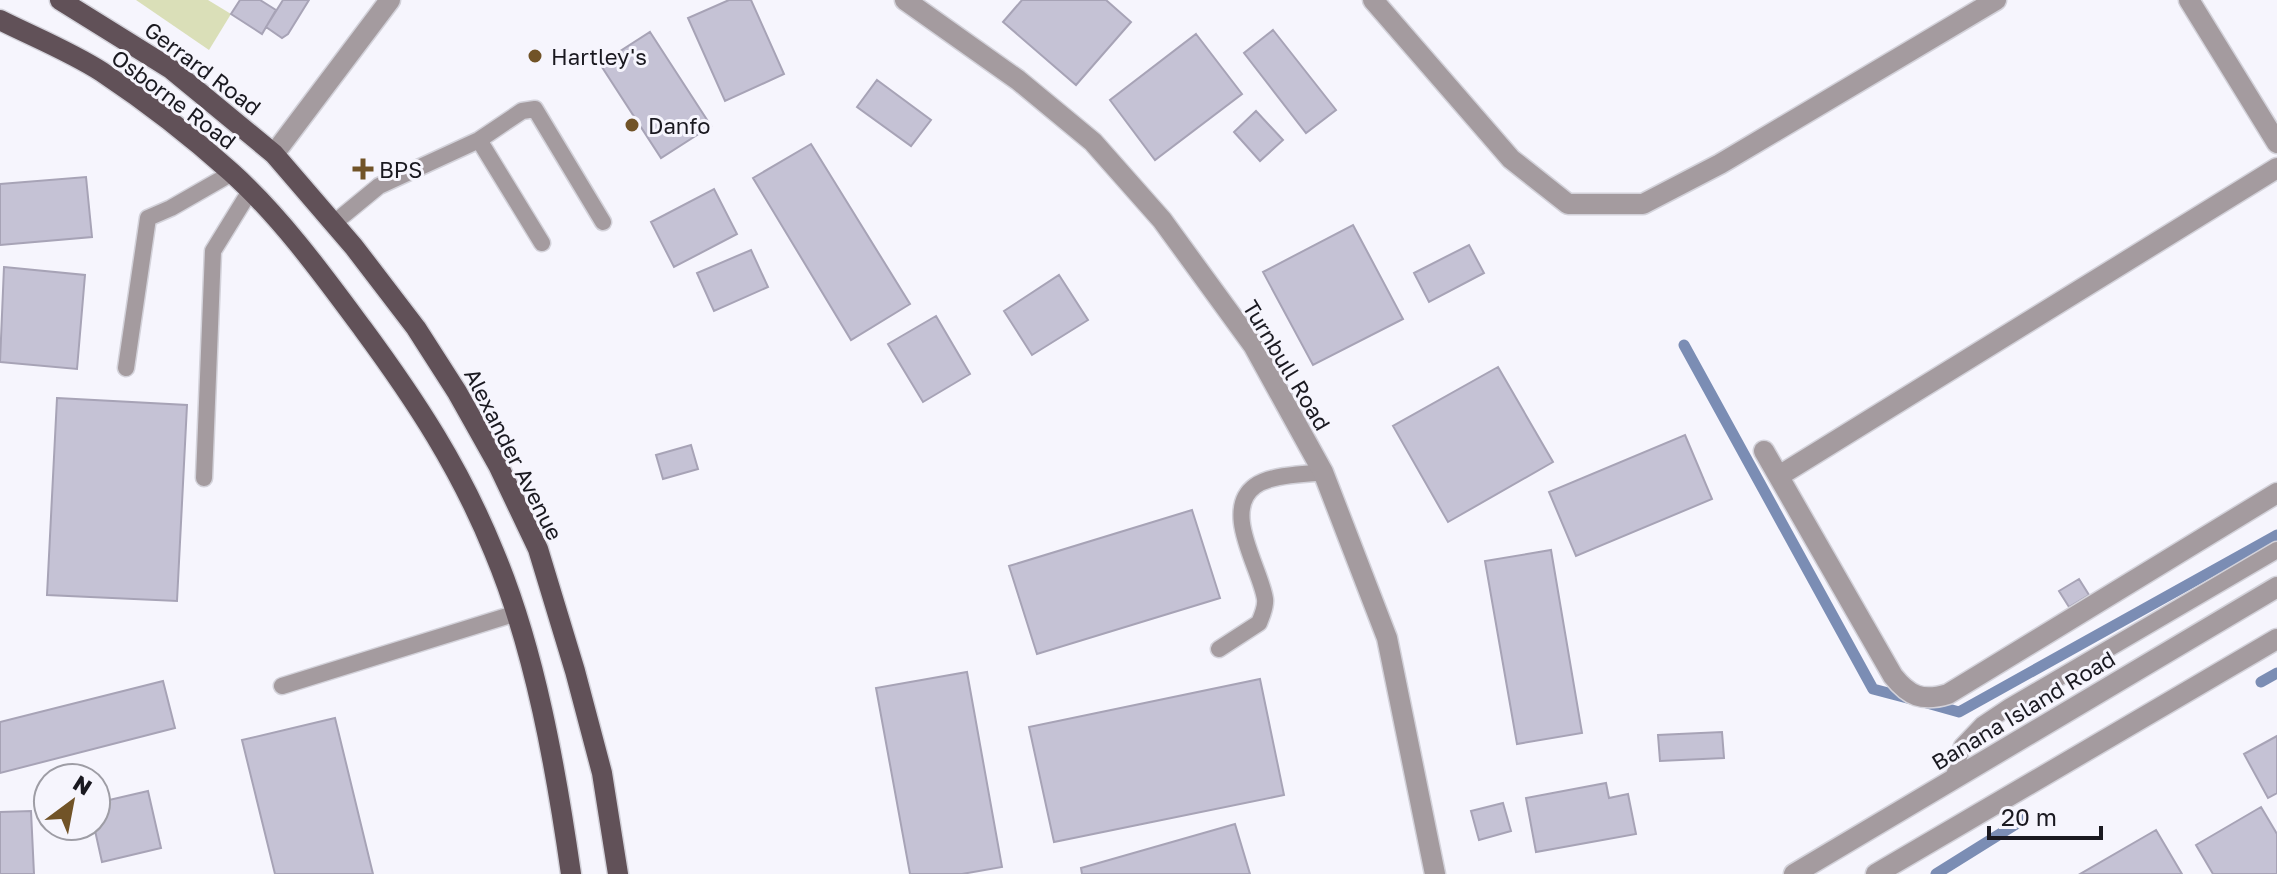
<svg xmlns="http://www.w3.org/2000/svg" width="2277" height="874" viewBox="0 0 2277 874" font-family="'Golos Text',sans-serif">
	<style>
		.green { fill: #dadfb8 }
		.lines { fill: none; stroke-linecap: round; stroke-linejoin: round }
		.stream { stroke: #7b8db4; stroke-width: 11 }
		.building { fill: #c5c2d5; stroke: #a7a3b6; stroke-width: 2 }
		.service-casing { stroke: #d3d2da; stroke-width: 19 }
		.minor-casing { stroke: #d3d2da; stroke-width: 23 }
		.tertiary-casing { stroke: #d3d2da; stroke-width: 23 }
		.primary-casing { stroke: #d3d2da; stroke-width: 23 }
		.service { stroke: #a49b9f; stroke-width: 16 }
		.minor { stroke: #a49b9f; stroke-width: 20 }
		.tertiary { stroke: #a49b9f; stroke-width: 20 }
		.primary { stroke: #615158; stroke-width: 20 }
		.poi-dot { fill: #715327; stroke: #f6f5fd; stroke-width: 3 }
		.labels { text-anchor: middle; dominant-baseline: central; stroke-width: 6; stroke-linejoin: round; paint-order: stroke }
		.poi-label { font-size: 22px; fill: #1a1920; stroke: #f6f5fd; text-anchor: start }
		.street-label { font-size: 22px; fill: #1a1920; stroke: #f6f5fd }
	</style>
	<rect width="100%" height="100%" fill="#f6f5fd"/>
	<!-- green -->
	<path class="green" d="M136 0H208L231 14 209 50Z"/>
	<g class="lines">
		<!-- stream -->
		<path class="stream" d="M1684 345 1873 689 1911 699
			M2261 682 2277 673
			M1927 703 1959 712 2277 535
			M1936 874 2024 819"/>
	</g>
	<!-- building -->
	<path class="building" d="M240 0H260L276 10 262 34 231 14Z
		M283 0H309L288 34 282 38 266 27Z
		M729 0H751L784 74 725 101 688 18Z
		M1022 0H1106L1131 22 1076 85 1003 22Z
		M1273 30 1336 110 1306 133 1244 53Z
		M650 32 711 126 661 158 600 64Z
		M1196 34 1242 94 1155 160 1110 100Z
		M877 80 931 120 911 146 857 107Z
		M1256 111 1283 140 1260 161 1234 132Z
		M811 144 910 304 851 340 753 178Z
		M86 177 92 237 0 245V184Z
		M714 189 737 234 674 267 651 222Z
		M1353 225 1403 319 1313 365 1263 272Z
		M1469 245 1484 273 1429 302 1414 273Z
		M751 250 768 287 714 311 697 273Z
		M4 267 85 275 77 369 0 362Z
		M1059 275 1088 320 1032 355 1004 311Z
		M936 316 970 374 923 402 888 344Z
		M1498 367 1553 462 1448 522 1393 426Z
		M57 398 187 405 177 601 47 595Z
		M1685 435 1712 499 1576 556 1549 492Z
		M691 445 698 469 663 479 656 455Z
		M1192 510 1220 598 1037 654 1009 566Z
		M1551 550 1582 733 1517 744 1485 561Z
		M2079 579 2089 595 2069 607 2059 591Z
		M967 672 1002 867 962 874H910L876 688Z
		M1260 679 1284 795 1054 842 1029 727Z
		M163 681 175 728 0 773V722Z
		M335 718 373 874H275L242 740Z
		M1722 732 1724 758 1660 761 1658 735Z
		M2277 736V793L2268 798 2244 754Z
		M1606 783 1609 798 1628 794 1636 834 1536 852 1526 798Z
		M148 791 161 848 102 862 94 826H96V803Z
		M1503 803 1511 831 1479 840 1471 811Z
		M2261 807 2277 834V874H2213L2196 845Z
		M31 811 34 874H0V812Z
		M1235 824 1250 874H1082L1081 868Z
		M2156 830 2182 874H2080Z"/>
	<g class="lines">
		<defs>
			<path id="service" d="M479 140 522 111 535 109 603 222
				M334 223 379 186 479 140 542 243
				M126 368 148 218 171 208 232 173
				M204 478 213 251 250 191
				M1219 649 1259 623C1262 616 1266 606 1265 599 1261 569 1221 511 1255 486 1272 474 1303 475 1323 472
				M282 686 517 613
				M1953 780 1962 746 1982 725 2009 707 2277 550"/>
			<path id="minor" d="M1373 0 1511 159 1568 204H1643L1720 164 1996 0
				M2189 0 2277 143
				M1764 451 1893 676C1909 696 1922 702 1948 694L2277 493
				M1779 476 2277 168"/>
			<path id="tertiary" d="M905 0 1018 80 1093 142 1162 220 1253 345 1323 472 1387 638 1435 874
				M274 154 390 0
				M1794 874 2277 587
				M1876 874 2277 639"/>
			<path id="primary" d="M60 0 171 69 274 154 354 247 416 328 457 392 498 465 538 549 575 671 602 773 618 874
				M0 20C34 37 71 52 102 72 147 102 191 136 231 172 281 217 323 275 363 329 416 401 460 468 494 552 535 650 556 769 571 874"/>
		</defs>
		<!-- service casing -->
		<use href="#service" class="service-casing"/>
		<!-- minor casing -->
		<use href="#minor" class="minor-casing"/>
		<!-- tertiary casing -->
		<use href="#tertiary" class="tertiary-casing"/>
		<!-- primary casing -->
		<use href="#primary" class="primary-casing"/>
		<!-- service -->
		<use href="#service" class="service"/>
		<!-- minor -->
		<use href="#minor" class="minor"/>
		<!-- tertiary -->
		<use href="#tertiary" class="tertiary"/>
		<!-- primary -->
		<use href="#primary" class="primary"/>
	</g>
	<!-- markers -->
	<g class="poi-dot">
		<circle cx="535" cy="56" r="8"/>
		<circle cx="632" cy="125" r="8"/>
		<path d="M359 157h8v8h8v8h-8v8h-8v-8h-8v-8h8z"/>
	</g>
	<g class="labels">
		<!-- poi labels -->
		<g class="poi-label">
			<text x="551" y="56">Hartley's</text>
			<text x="648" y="125">Danfo</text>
			<text x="379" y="169">BPS</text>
		</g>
		<!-- street labels -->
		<g class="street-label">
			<text transform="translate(203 68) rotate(37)">Gerrard Road</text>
			<text transform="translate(174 99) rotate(37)">Osborne Road</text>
			<text transform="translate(1287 365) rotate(59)">Turnbull Road</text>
			<text transform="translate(514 454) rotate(63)">Alexander Avenue</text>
			<text transform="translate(2023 710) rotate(-31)">Banana Island Road</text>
		</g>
	</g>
	<!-- north arrow -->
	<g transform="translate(72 802) rotate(32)"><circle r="38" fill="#f6f5fd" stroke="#9e9da5" stroke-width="2"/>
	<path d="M0-6L14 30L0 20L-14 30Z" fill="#715327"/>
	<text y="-12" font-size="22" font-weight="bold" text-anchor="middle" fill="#1a1920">N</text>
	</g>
	<!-- scale -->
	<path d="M1989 826v12h112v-12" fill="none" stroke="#1a1920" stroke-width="4"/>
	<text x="2001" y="826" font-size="24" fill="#1a1920" stroke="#f6f5fd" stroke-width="6" paint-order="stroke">20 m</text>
</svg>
